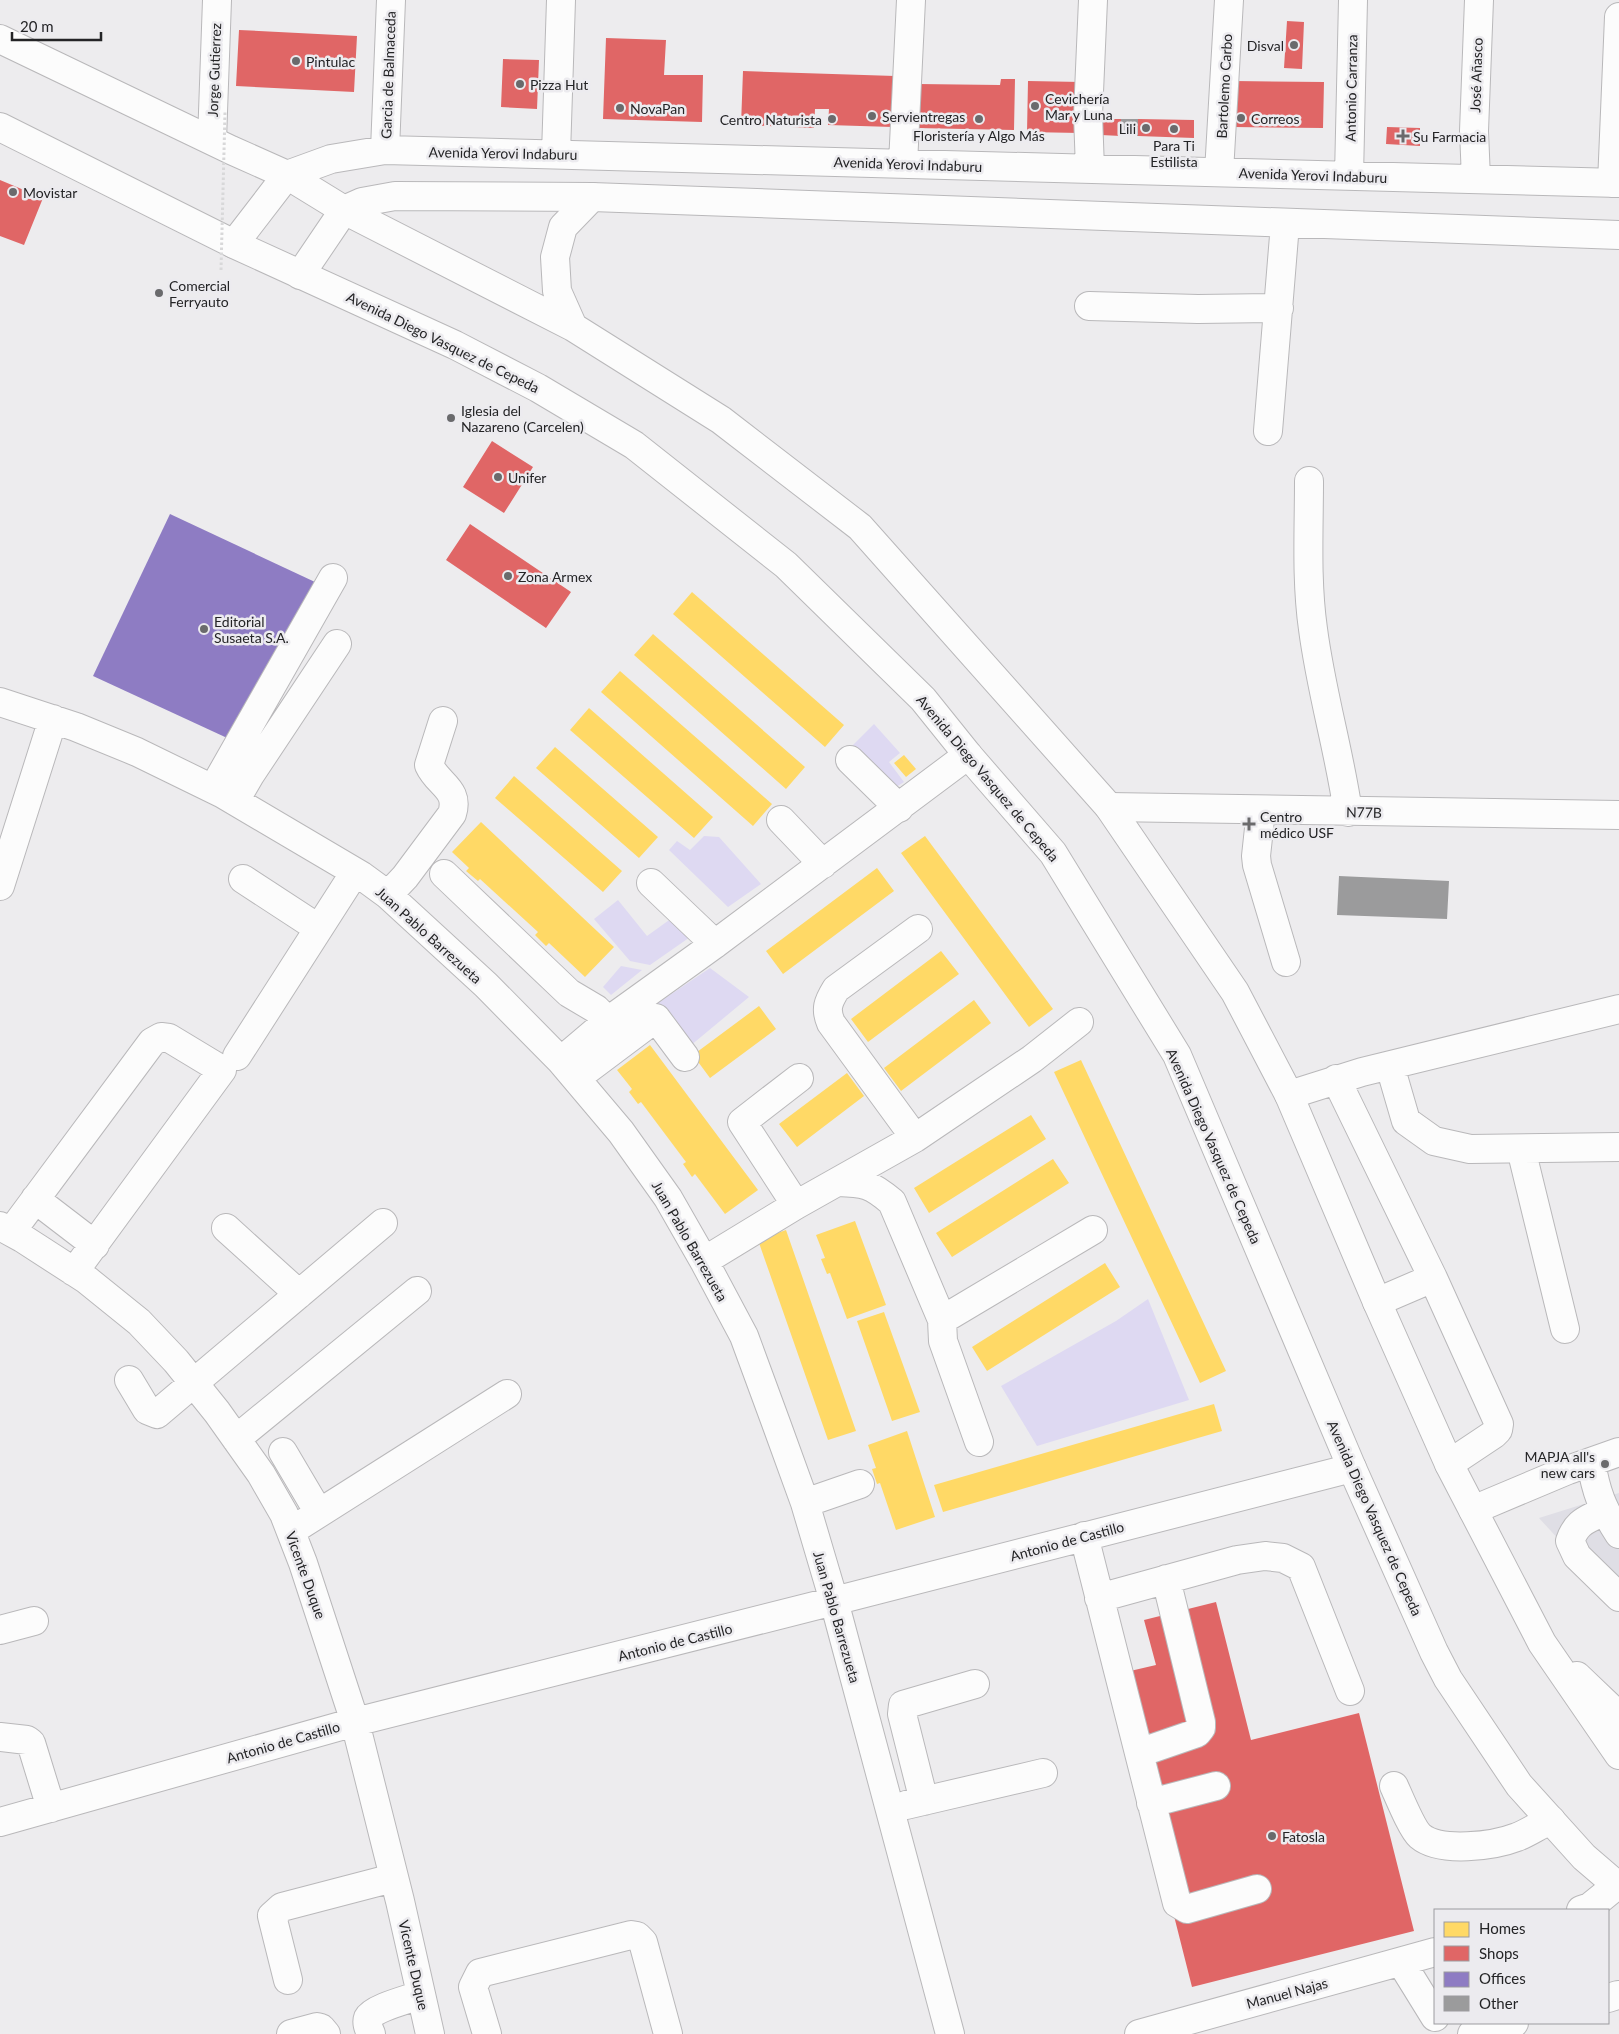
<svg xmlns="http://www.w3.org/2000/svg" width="1619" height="2034" viewBox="0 0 1619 2034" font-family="Lato,sans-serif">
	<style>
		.built { fill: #dfdee5 }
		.green { fill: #ded9f2 }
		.homes { fill: #ffd966 }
		.shops { fill: #e06666 }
		.offices { fill: #8e7cc3 }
		.building { fill: #9b9b9c }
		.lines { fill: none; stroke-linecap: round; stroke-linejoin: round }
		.minor-casing { stroke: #b9b8ba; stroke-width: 30 }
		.major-casing { stroke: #b9b8ba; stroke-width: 30 }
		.minor { stroke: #fcfcfc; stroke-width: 28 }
		.major { stroke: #fcfcfc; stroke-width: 28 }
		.path-bridge { stroke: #d8d8d9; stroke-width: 3; stroke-dasharray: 2.5 2.5; stroke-linecap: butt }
		.poi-dot { fill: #6a6a6c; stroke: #ecebef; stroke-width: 2 }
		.labels { text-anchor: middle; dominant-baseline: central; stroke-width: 5; stroke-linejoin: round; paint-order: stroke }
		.poi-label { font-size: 14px; fill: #242426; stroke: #ecebef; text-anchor: start }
		.street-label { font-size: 14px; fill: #242426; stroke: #ecebef }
	</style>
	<rect width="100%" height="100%" fill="#edecee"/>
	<!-- built -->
	<path class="built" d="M1619 1493V1605L1539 1518Z"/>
	<!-- green -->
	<path class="green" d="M874 724 900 753 889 762 904 782 893 789 851 747Z
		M704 836 719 837 761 884 728 907 669 850 677 841 690 850Z
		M618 900 647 936 672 918 693 935 650 965 630 961 594 919Z
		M621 966 642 970 611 995 603 987Z
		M710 968 749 997 690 1046 658 1003Z
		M1148 1299 1189 1400 1037 1446 1001 1386 1116 1321Z"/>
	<!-- homes -->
	<path class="homes" d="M692 592 844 725 825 747 673 614Z
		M653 634 805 767 786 789 634 655Z
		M620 671 772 804 753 826 601 692Z
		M589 708 713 817 694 838 570 730Z
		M555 747 658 837 639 858 536 768Z
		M904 755 916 769 906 777 894 763Z
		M514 776 622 871 603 892 495 798Z
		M481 822 614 947 585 977 549 943 546 946 535 935 538 932 480 879 478 881 466 871 469 868 452 852Z
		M925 836 1053 1009 1029 1027 901 853Z
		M877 868 894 891 783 974 766 951Z
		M941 951 959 974 868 1042 851 1019Z
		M974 1000 991 1023 901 1091 884 1068Z
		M759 1006 776 1029 710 1078 693 1055Z
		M650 1045 758 1190 725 1214 695 1174 692 1177 683 1164 686 1162 641 1102 638 1104 629 1092 632 1089 617 1070Z
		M1081 1060 1226 1371 1200 1383 1054 1072Z
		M847 1073 864 1096 797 1147 779 1124Z
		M1031 1115 1046 1139 929 1213 914 1188Z
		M1053 1159 1069 1183 952 1257 936 1233Z
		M855 1221 886 1305 847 1319 830 1273 827 1274 821 1259 825 1258 816 1235Z
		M786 1230 856 1431 828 1440 758 1240Z
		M1105 1263 1120 1287 987 1371 972 1347Z
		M884 1312 920 1412 892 1421 857 1321Z
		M1214 1404 1222 1431 943 1512 934 1485Z
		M907 1431 935 1517 896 1530 880 1483 877 1484 872 1469 876 1468 868 1445Z"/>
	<!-- shops -->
	<path class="shops" d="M1287 21 1304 22 1302 69 1284 68Z
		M239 30 357 36 354 92 236 86Z
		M606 38 666 40 664 75H703L702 122 603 119Z
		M503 59 539 60 537 109 501 107Z
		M743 71 895 76 893 127 828 125 829 109H815L814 128 741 125Z
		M1001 79H1015L1014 130 916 128 918 84 1000 85Z
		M1028 81 1081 82 1080 133 1027 132Z
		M1234 81 1324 82 1323 128 1234 127Z
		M1102 119H1121V136L1101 135Z
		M1138 119 1194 120V138L1138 136Z
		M1387 127 1420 128V146L1386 144Z
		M0 180 43 198 24 245 0 236Z
		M492 441 533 467 504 513 463 487Z
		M470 524 571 592 546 628 446 560Z
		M1216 1602 1251 1740 1359 1713 1414 1931 1192 1987 1113 1675 1156 1665 1144 1620Z"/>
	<!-- offices -->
	<path class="offices" d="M170 514 315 582 238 743 93 676Z"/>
	<!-- building -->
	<path class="building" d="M1121 119H1138V136H1121Z
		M1339 876 1449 881 1447 919 1337 915Z"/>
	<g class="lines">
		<defs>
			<path id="minor" d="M212 140 217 0
				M385 150 391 0
				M556 154 561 0
				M903 164 911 0
				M1090 169 1088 115 1093 0
				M1219 172 1229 0
				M1349 176 1353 0
				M1476 179 1474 131 1479 0
				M1612 183 1619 17
				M234 244 287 175 331 159 385 150 1619 183
				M300 275 344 210 362 202 395 196 592 197 1619 235
				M1089 306 1198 309 1279 308
				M1268 431 1285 224
				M1309 481C1309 530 1306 580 1313 629 1321 691 1339 750 1348 812
				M0 702 76 727 137 752 223 794 362 876 388 895 486 985 561 1061 621 1132 668 1198 704 1261 744 1336 776 1423 805 1503 834 1601 950 2034
				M850 760 899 808
				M213 789 333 578
				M235 801 250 775 337 644
				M1109 807 1619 815
				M1261 810 1256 856 1257 865 1286 962
				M781 820 823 864
				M444 874 569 993 596 1009 608 1021
				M243 879 318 928
				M651 883 715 944
				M0 886 53 719
				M388 895 405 877 452 814C460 789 438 785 429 765L443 721
				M237 1056 355 872
				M561 1061 608 1021 715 944 968 755
				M1390 1066 1406 1121 1434 1141 1470 1149 1619 1147
				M576 1078 656 1018 685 1057
				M1336 1079 1433 1278 1499 1424 1498 1430 1494 1434 1449 1464
				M1289 1095 1362 1072 1619 1009
				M915 1138 831 1023C825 1009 828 1002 836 989L918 929
				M1521 1149 1565 1329
				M838 1182C865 1183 871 1184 892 1202L942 1320 943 1341 979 1442
				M35 1199 95 1245
				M796 1205 742 1122 799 1078
				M0 1226 22 1238 87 1280 139 1322 176 1361 217 1412 261 1474 284 1514 303 1563 355 1722 400 1901 430 2034
				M226 1228 299 1294
				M11 1232 152 1042 161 1037 169 1038 222 1070 74 1272
				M704 1261 796 1205 915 1138 1032 1059 1079 1022
				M1377 1302 1433 1278
				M942 1320 1093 1230
				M129 1380 147 1410 157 1414 383 1223
				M236 1439 417 1291
				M283 1452 319 1513
				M1591 1462C1596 1492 1602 1508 1619 1534
				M805 1503 860 1484
				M1473 1510 1568 1470 1619 1452
				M1604 1511C1587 1520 1577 1521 1570 1541L1577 1556 1619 1597
				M291 1531 507 1394
				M1084 1536 1177 1903 1187 1909 1257 1889
				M1099 1598 1237 1560 1265 1556 1283 1558 1301 1567 1350 1691
				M0 1630 34 1621
				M0 1737 27 1740 31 1743 51 1808
				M1139 1753 1197 1733 1201 1728V1722L1166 1579
				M1394 1786C1399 1797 1412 1829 1420 1836 1440 1853 1494 1846 1517 1837 1528 1833 1539 1825 1551 1820
				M924 1801 902 1714 903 1705 975 1684
				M1151 1803 1216 1786
				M906 1805 1043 1773
				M0 1822 355 1722 834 1601 1352 1468
				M1581 1910 1590 1907 1616 1886
				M1401 1962 1435 2017
				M288 1980 272 1916 282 1907 393 1878
				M1608 1998 1618 1995
				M291 2034 317 2027 321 2028 326 2034
				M371 2034C369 2029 366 2023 368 2018 373 2008 410 1999 420 1995
				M487 2034 473 1987 480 1973 631 1935 637 1936 643 1942 668 2034
				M1139 2034 1435 1952
				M1472 2034 1514 2023"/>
			<path id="major" d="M0 39 231 150 287 175 344 210 573 327 721 420 860 527 1109 807 1235 992 1289 1095 1377 1302 1449 1464 1542 1643 1619 1755
				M0 127 234 244 455 345 538 388 634 445 786 565 923 699 968 755 1053 853 1177 1055 1352 1468 1434 1652 1448 1679 1519 1785 1584 1857 1619 1887
				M573 327 557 291 555 257 563 227 592 197
				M1577 1676 1619 1716"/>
		</defs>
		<!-- minor casing -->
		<use href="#minor" class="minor-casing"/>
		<!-- major casing -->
		<use href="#major" class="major-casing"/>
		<!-- minor -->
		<use href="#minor" class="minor"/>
		<!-- major -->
		<use href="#major" class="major"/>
		<!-- path-bridge -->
		<path class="path-bridge" d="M221 270 225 112"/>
	</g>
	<!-- markers -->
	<g class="poi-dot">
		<circle cx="1294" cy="45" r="5"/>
		<circle cx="296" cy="61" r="5"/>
		<circle cx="520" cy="84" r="5"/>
		<circle cx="1035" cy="106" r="5"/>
		<circle cx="620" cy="108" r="5"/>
		<circle cx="872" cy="116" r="5"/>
		<circle cx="1241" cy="118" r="5"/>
		<circle cx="832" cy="119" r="5"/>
		<circle cx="979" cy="119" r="5"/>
		<circle cx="1146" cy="128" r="5"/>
		<circle cx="1174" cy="129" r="5"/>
		<path d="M1400.5 128.5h5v5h5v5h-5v5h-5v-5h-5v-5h5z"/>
		<circle cx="13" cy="192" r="5"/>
		<circle cx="159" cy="293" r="5"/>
		<circle cx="451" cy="418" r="5"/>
		<circle cx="498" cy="477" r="5"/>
		<circle cx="508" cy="576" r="5"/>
		<circle cx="204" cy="629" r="5"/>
		<path d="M1246.5 816.5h5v5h5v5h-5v5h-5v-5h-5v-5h5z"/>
		<circle cx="1605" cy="1464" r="5"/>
		<circle cx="1272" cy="1836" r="5"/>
	</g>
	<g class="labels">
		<!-- poi labels -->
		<g class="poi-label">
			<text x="1284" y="45" text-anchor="end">Disval</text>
			<text x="306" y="61">Pintulac</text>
			<text x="530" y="84">Pizza Hut</text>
			<text x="1045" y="98">Cevichería<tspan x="1045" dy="16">Mar y Luna</tspan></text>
			<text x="630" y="108">NovaPan</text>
			<text x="882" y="116">Servientregas</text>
			<text x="1251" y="118">Correos</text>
			<text x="822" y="119" text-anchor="end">Centro Naturista</text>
			<text x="1136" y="128" text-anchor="end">Lili</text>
			<text x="979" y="135" text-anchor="middle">Floristería y Algo Más</text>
			<text x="1413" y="136">Su Farmacia</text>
			<text x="1174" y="145" text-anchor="middle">Para Ti<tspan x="1174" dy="16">Estilista</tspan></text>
			<text x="23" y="192">Movistar</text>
			<text x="169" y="285">Comercial<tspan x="169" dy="16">Ferryauto</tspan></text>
			<text x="461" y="410">Iglesia del<tspan x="461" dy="16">Nazareno (Carcelen)</tspan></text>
			<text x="508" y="477">Unifer</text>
			<text x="518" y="576">Zona Armex</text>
			<text x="214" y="621">Editorial<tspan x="214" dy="16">Susaeta S.A.</tspan></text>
			<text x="1260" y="816">Centro<tspan x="1260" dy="16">médico USF</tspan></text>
			<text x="1595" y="1456" text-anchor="end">MAPJA all's<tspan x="1595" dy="16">new cars</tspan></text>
			<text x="1282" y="1836">Fatosla</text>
		</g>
		<!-- street labels -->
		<g class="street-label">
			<text transform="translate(214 70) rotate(-88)">Jorge Gutierrez</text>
			<text transform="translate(388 75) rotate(-88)">Garcia de Balmaceda</text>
			<text transform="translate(1476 75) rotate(-88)">José Añasco</text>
			<text transform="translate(1224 86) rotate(-87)">Bartolemo Carbo</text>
			<text transform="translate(1351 88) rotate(-89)">Antonio Carranza</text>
			<text transform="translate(503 153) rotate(1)">Avenida Yerovi Indaburu</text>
			<text transform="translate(908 164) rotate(2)">Avenida Yerovi Indaburu</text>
			<text transform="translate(1313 175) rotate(2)">Avenida Yerovi Indaburu</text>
			<text transform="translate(443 342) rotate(26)">Avenida Diego Vasquez de Cepeda</text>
			<text transform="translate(988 778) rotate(50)">Avenida Diego Vasquez de Cepeda</text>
			<text transform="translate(1364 812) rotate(1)">N77B</text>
			<text transform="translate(429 935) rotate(42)">Juan Pablo Barrezueta</text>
			<text transform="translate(1214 1146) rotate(66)">Avenida Diego Vasquez de Cepeda</text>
			<text transform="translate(690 1241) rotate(60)">Juan Pablo Barrezueta</text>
			<text transform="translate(1375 1518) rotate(66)">Avenida Diego Vasquez de Cepeda</text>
			<text transform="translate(1067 1541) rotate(-15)">Antonio de Castillo</text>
			<text transform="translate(306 1575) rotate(70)">Vicente Duque</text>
			<text transform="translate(837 1617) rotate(74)">Juan Pablo Barrezueta</text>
			<text transform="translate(675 1642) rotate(-14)">Antonio de Castillo</text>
			<text transform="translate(283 1742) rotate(-16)">Antonio de Castillo</text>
			<text transform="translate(414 1965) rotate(77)">Vicente Duque</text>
			<text transform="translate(1287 1993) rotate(-15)">Manuel Najas</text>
		</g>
	</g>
	<!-- legend -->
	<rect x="1434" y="1909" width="175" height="115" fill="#ecebef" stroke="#9c9b9f"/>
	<rect x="1444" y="1922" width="25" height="15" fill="#ffd966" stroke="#9c9b9f"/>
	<text x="1479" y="1934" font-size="15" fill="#242426">Homes</text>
	<rect x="1444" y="1946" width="25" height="15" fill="#e06666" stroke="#9c9b9f"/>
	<text x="1479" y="1959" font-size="15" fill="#242426">Shops</text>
	<rect x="1444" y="1972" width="25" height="15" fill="#8e7cc3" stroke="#9c9b9f"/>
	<text x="1479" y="1984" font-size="15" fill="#242426">Offices</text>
	<rect x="1444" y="1996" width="25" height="15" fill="#9b9b9c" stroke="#9c9b9f"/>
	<text x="1479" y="2009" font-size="15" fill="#242426">Other</text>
	<!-- scale -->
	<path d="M12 32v8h89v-8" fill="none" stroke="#242426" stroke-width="2.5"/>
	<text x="20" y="32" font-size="15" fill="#242426" stroke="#ecebef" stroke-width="4" paint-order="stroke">20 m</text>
</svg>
